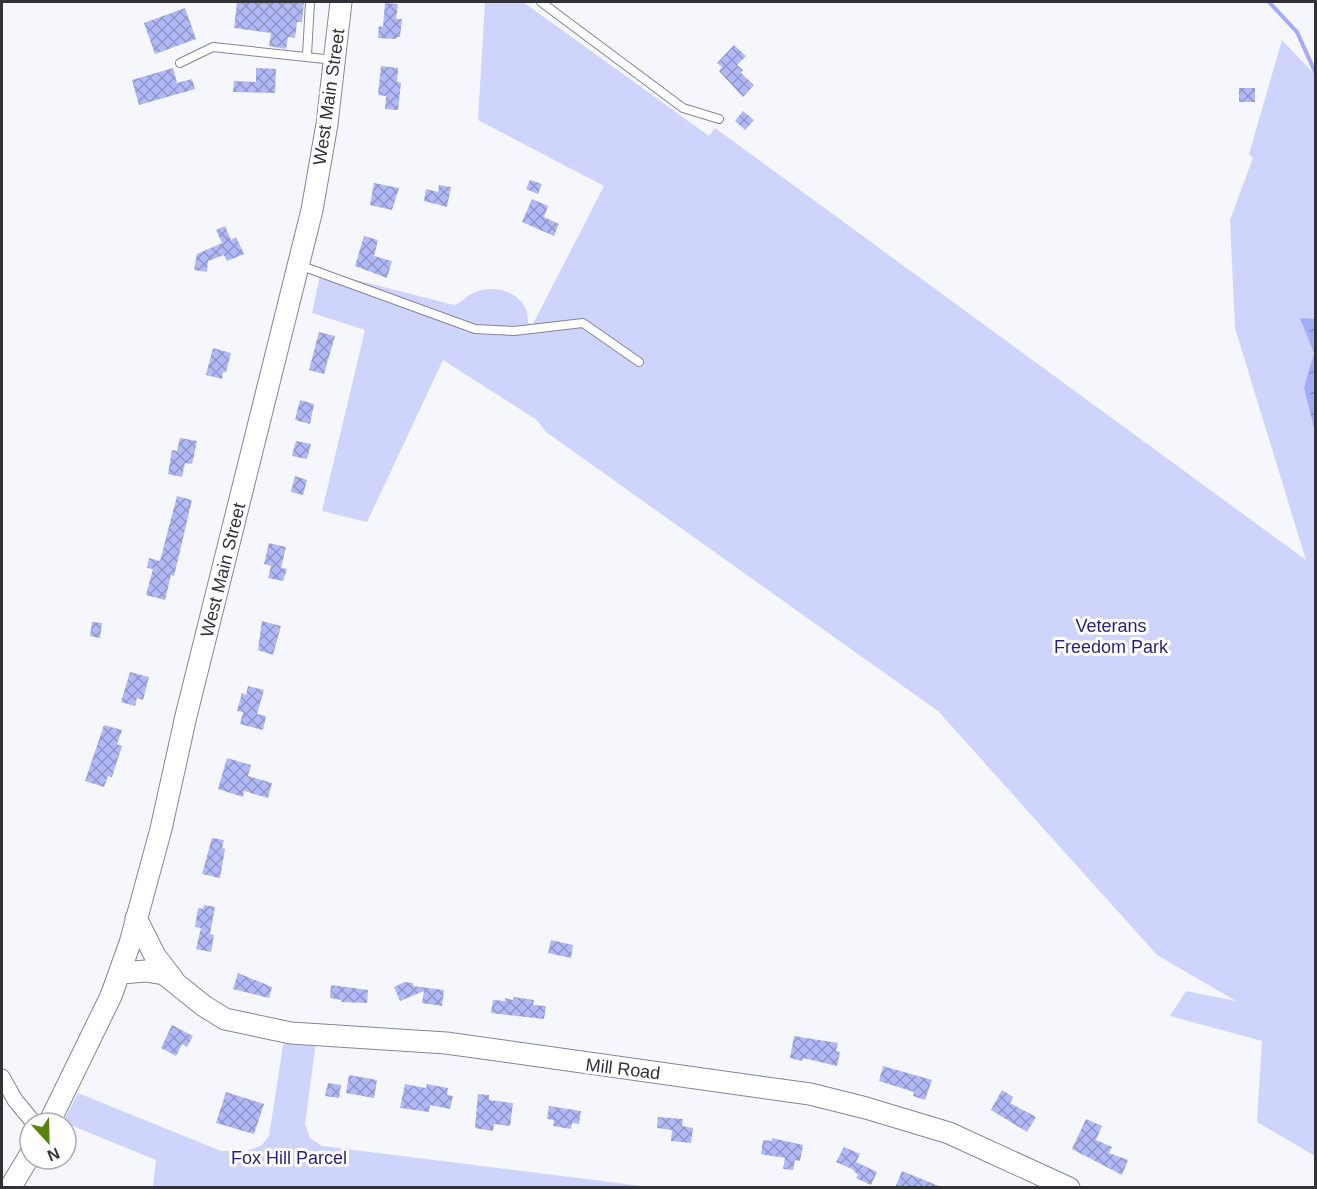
<svg xmlns="http://www.w3.org/2000/svg" width="1317" height="1189" viewBox="0 0 1317 1189" font-family="Helvetica,sans-serif">
	<style>
		.green { fill: #cfd4fc }
		.water { fill: url(#water-ripples) }
		.lines { fill: none; stroke-linecap: round; stroke-linejoin: round }
		.stream { stroke: #a4abf9; stroke-width: 4 }
		.building { fill: url(#building-cross-hatch) }
		.lane-casing { stroke: #848694; stroke-width: 10 }
		.street-casing { stroke: #848694; stroke-width: 17 }
		.secondary-casing { stroke: #848694; stroke-width: 23 }
		.lane { stroke: #fff; stroke-width: 8 }
		.street { stroke: #fff; stroke-width: 15 }
		.secondary { stroke: #fff; stroke-width: 21 }
		.labels { text-anchor: middle; dominant-baseline: central; stroke-width: 6; stroke-linejoin: round; paint-order: stroke }
		.street-label { font-size: 18px; fill: #313238; stroke: #fff }
		.park-label { font-size: 18px; fill: #281f77; stroke: #fff }
	</style>
	<defs>
		<pattern id="water-ripples" width="26" height="14" patternUnits="userSpaceOnUse" patternTransform="scale(1.5)"><rect width="26" height="14" fill="#a4abf9"/><path d="M2 4q2-2 4 0t4 0M15 11q2-2 4 0t4 0" fill="none" stroke="#868ccb"/></pattern>
		<pattern id="building-cross-hatch" width="8" height="8" patternUnits="userSpaceOnUse" patternTransform="scale(1.5)"><rect width="8" height="8" fill="#b1b8f6"/><path d="M0 0l8 8M0 8l8-8" fill="none" stroke="#9196c8"/></pattern>
	</defs>
	<rect width="100%" height="100%" fill="#f6f7fd"/>
	<!-- green -->
	<path class="green" d="M485 2H523L709 136 715 128 1306 560 1235 328 1230 220 1253 158 1249 154 1282 40 1316 76 1315 1156 1257 1122 1262 1041 1170 1016 1186 991 1236 1001 1157 955 938 711 546 432 537 420 443 360 367 522 322 511 365 330 312 313 321 271 454 305C462 303 466 296 473 293 497 282 530 295 528 323L533 324 604 186 478 120Z
		M284 1039 316 1042 305 1124 310 1138 322 1146 650 1187H153L156 1160 63 1122 78 1093 221 1151H247L262 1145 269 1136Z"/>
	<!-- water -->
	<path class="water" d="M1300 318 1315 319V432L1304 388 1314 353Z"/>
	<g class="lines">
		<!-- stream -->
		<path class="stream" d="M1269 2 1297 32 1316 74
			M1316 155V164"/>
	</g>
	<!-- building -->
	<path class="building" d="M237 2H304L302 22H297L295 38 288 37 286 49 269 46 271 33 234 28Z
		M385 3 398 4 396 19H402L400 37H397L396 39 378 38 379 26 383 27Z
		M185 8 196 39 155 54 144 23Z
		M734 45 746 56 737 65 743 70 741 73 754 85 743 97 719 71 722 67 717 63Z
		M381 66 398 68 397 82 401 83 398 110 385 109 386 96 378 95Z
		M173 68 177 83 192 79 195 89 139 105 132 80Z
		M256 68 276 69 275 93 233 92 234 81 256 82Z
		M1239 88H1255V102H1239Z
		M743 111 754 120 745 130 735 121Z
		M530 180 542 184 538 194 526 189Z
		M374 183 399 188 392 210 370 205Z
		M439 185 451 187 447 207 424 201 426 189 438 192Z
		M532 199 548 206 544 217 559 224 554 236 522 222Z
		M225 226 231 240 236 237 244 254 227 261 224 255 208 261 207 272 194 270 197 254 222 243 216 230Z
		M364 236 378 240 374 256 392 261 387 278 355 266Z
		M319 332 335 336 324 374 309 370Z
		M213 348 231 353 226 372H223L222 379 206 375Z
		M300 400 314 404 310 424 295 420Z
		M180 438 197 441 192 464 185 463 182 477 168 474 172 450 177 451Z
		M296 441 311 444 307 459 292 456Z
		M295 476 307 480 303 495 291 492Z
		M177 496 192 500 174 576 171 575 165 600 146 595 153 569 147 568 149 558 160 561Z
		M269 543 286 547 281 568 287 569 283 581 268 578 271 566 264 564Z
		M262 621 281 626 273 655 258 650Z
		M92 622 102 623 100 638 90 636Z
		M130 672 149 677 143 700 137 698 135 706 121 702Z
		M248 686 264 690 257 714 266 716 263 730 240 724 243 712 237 711 242 693 246 695Z
		M104 725 122 730 117 744 122 746 112 777 108 776 104 787 85 781Z
		M227 758 251 765 248 776 272 783 268 798 244 791 243 797 218 789Z
		M212 838 224 840 222 848 225 849 220 878 202 874Z
		M204 905 215 907 210 934 214 935 211 952 196 949 201 928 195 927 198 908 203 909Z
		M551 940 573 945 571 958 548 953Z
		M238 973 272 987 269 998 233 989Z
		M405 982 413 983V986L444 990 442 1006 422 1003 424 991 400 1001 394 987Z
		M331 985 368 990 367 1003 341 1002 342 1000 330 998Z
		M514 997 534 1000 533 1005 546 1006 544 1019 491 1013 493 1000 505 1001V998L513 1000Z
		M172 1025 193 1036 187 1047 182 1044 176 1056 161 1048Z
		M794 1036 838 1043 836 1051 840 1052 837 1066 803 1058 802 1061 790 1058Z
		M883 1066 932 1080 925 1100 913 1096 914 1092 879 1081Z
		M349 1075 377 1080 374 1098 346 1093Z
		M328 1083 341 1085 339 1098 325 1096Z
		M405 1084 426 1088 427 1084 448 1088 447 1095 453 1096 450 1109 430 1105 429 1112 400 1108Z
		M1002 1090 1013 1097 1010 1103 1036 1117 1027 1132 991 1110Z
		M226 1092 264 1104 254 1134 216 1123Z
		M478 1094 489 1095V1100L513 1103 510 1126 494 1124 493 1131 475 1128Z
		M549 1106 581 1111 579 1124 572 1123 571 1129 553 1126 554 1120 547 1119Z
		M658 1117 683 1119 682 1126 693 1128 691 1143 671 1141 672 1130 657 1128Z
		M1086 1119 1102 1126 1096 1140 1112 1147 1109 1153 1128 1160 1122 1175 1072 1149Z
		M772 1138 803 1145 800 1161 795 1160 793 1170 783 1169 785 1158 761 1154 763 1140 772 1141Z
		M844 1147 860 1154 856 1162 877 1172 871 1185 856 1178 858 1175 852 1169 836 1162Z
		M902 1171 941 1187V1188H895Z"/>
	<g class="lines">
		<defs>
			<path id="lane" d="M541 2 683 108 719 119
				M307 55 310 2
				M180 63 213 47 334 60
				M299 265 475 329 514 331 583 323 639 362"/>
			<path id="street" d="M2 1077 15 1100 34 1123"/>
			<path id="secondary" d="M136 918 155 956 173 979
				M121 973 146 971 164 974 204 1006 225 1019 291 1033 446 1043 810 1094 866 1108 949 1133 1069 1188
				M49 1123 111 996 130 943 161 829 186 716 312 210 327 124 341 2
				M10 1188 30 1155"/>
		</defs>
		<!-- lane casing -->
		<use href="#lane" class="lane-casing"/>
		<!-- street casing -->
		<use href="#street" class="street-casing"/>
		<!-- secondary casing -->
		<use href="#secondary" class="secondary-casing"/>
		<!-- lane -->
		<use href="#lane" class="lane"/>
		<!-- street -->
		<use href="#street" class="street"/>
		<!-- secondary -->
		<use href="#secondary" class="secondary"/>
	</g>
	<g class="labels">
		<!-- street labels -->
		<g class="street-label">
			<text transform="translate(329 97) rotate(-82)">West Main Street</text>
			<text transform="translate(223 570) rotate(-76)">West Main Street</text>
			<text transform="translate(623 1069) rotate(7)">Mill Road</text>
		</g>
		<!-- park labels -->
		<g class="park-label">
			<text x="1111" y="626">Veterans<tspan x="1111" dy="21">Freedom Park</tspan></text>
			<text x="289" y="1158">Fox Hill Parcel</text>
		</g>
	</g>
	<!-- border -->
	<rect width="1317" height="1189" fill="none" stroke="#313238" stroke-width="6"/>
	<!-- north arrow -->
	<g transform="translate(48 1141) rotate(158)"><circle r="28" fill="#ffffff" stroke="#adadaf" stroke-width="1.5"/>
	<path d="M0-4.5L10 22L0 15L-10 22Z" fill="#58830d"/>
	<text y="-9" font-size="16" font-weight="bold" text-anchor="middle" fill="#313238">N</text>
	</g>
</svg>
